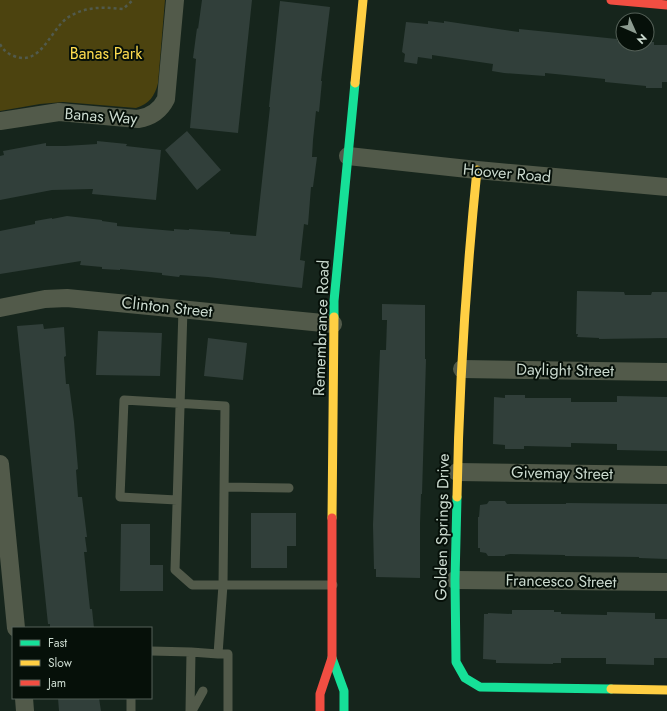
<svg xmlns="http://www.w3.org/2000/svg" width="667" height="711" viewBox="0 0 667 711" font-family="Jost,sans-serif">
	<style>
		.green { fill: #4c430f }
		.building { fill: #313f3a }
		.lines { fill: none; stroke-linecap: round; stroke-linejoin: round }
		.path { stroke: #515a4d; stroke-width: 2.5; stroke-dasharray: 3 3; stroke-linecap: butt }
		.lane { stroke: #525a4a; stroke-width: 9 }
		.street { stroke: #525a4a; stroke-width: 18 }
		.fast { stroke: #16e098; stroke-width: 9 }
		.slow { stroke: #ffcf43; stroke-width: 9 }
		.jam { stroke: #f24e42; stroke-width: 9 }
		.labels { text-anchor: middle; dominant-baseline: central; stroke-width: 4; stroke-linejoin: round; paint-order: stroke }
		.park-label { font-size: 16px; fill: #ffdd4f; stroke: #061009 }
		.street-label { font-size: 16px; fill: #cbdacf; stroke: #061009 }
	</style>
	<rect width="100%" height="100%" fill="#16251c"/>
	<!-- green -->
	<path class="green" d="M0 0H165L158 83C155 96 149 104 136 108L63 102 40 104 0 111Z"/>
	<!-- building -->
	<path class="building" d="M202 0H252L238 133 190 128 196 59 193 58 197 28 198 29Z
		M280 1 330 7 321 81H322L319 112 316 111 313 140 312 157H317L313 187H311L308 225 304 224 300 260 305 261 302 288 208 277 180 275 179 277 162 275V273L120 269V270L102 269V267L80 265 81 261 0 274V231L35 224V221L52 218V219L67 216 102 220V221L117 223V226L174 231V229L189 230V229L230 232V234L256 236 270 107H269Z
		M428 21 444 23V21L519 32V29L617 39V41L623 42V44H647V42H654V45H667V82H662V88H646V86L605 82V79L545 73V76L504 73 492 71 493 64 432 55V59L418 57 417 64 404 62 405 54 402 52 406 22 428 24Z
		M187 131 221 170 197 190 165 150Z
		M97 141 127 144 126 146 161 150 156 200 92 194 93 189 52 190 0 200V156L4 155 3 151 46 143V146H65L97 144Z
		M577 291 624 292 625 295H651L652 292H667V338L599 339V338L577 337 578 334H576Z
		M382 304 425 305V359H426L422 494H421L420 524V578L376 577V569H374L373 525 380 350H386L387 320H382Z
		M43 324 44 329 64 327 66 356 64 357 66 384H69L74 422 78 469 76 470 78 497H82L87 537H85L87 552H84L90 609H92L94 628H50V624H48L17 326Z
		M98 331 162 333 160 376 96 375Z
		M208 338 247 343 243 380 204 376Z
		M505 395H525V398H571V402H617V396L667 397V451L617 450V444L571 443V447L524 446V449H505V445L493 444 494 397 505 398Z
		M489 501H505L507 504H566V503L667 504V559L639 558V557L565 556V555L510 554 505 555V556H488L486 553 480 552V548H478V517H479L480 505 487 504Z
		M251 513H296V546H287V568H251Z
		M121 524H150V565H163V591H120Z
		M512 610H554V612H561V614L607 615V612L655 613V619H667V658H654V665L606 664V658H561V663H553V664L496 663V660L483 659 484 614H488V613L512 614Z
		M58 698H99L101 711H59Z"/>
	<g class="lines">
		<!-- path -->
		<path class="path" d="M0 44C3 50 8 54 14 56 40 67 50 31 67 18 85 6 103 7 123 9L133 0"/>
		<!-- lane -->
		<path class="lane" d="M183 309 175 570 192 585H333
			M225 487 289 488
			M177 500 120 497 124 400 225 406 223 585 218 654 191 652 190 711
			M151 651 191 652
			M218 654H228V711
			M131 698V711
			M192 711 203 691"/>
		<!-- street -->
		<path class="street" d="M0 121 59 112 138 119C151 117 160 111 166 99L175 0
			M348 156 477 170 667 187
			M0 308 45 299 67 298 333 324
			M462 369 667 372
			M0 464 16 628
			M457 472 667 475
			M455 580 667 582
			M24 698 25 711"/>
		<!-- fast -->
		<path class="fast" d="M334 317V301L355 83
			M457 497 455 580 456 662 465 678 480 687 611 689
			M332 658 344 691V711"/>
		<!-- slow -->
		<path class="slow" d="M355 83 363 0
			M457 497C459 388 466 279 477 170
			M332 518 334 317
			M611 689 667 690"/>
		<!-- jam -->
		<path class="jam" d="M611 0 667 5
			M320 711V694L332 658V518"/>
	</g>
	<g class="labels">
		<!-- park labels -->
		<g class="park-label">
			<text x="106" y="53">Banas Park</text>
		</g>
		<!-- street labels -->
		<g class="street-label">
			<text transform="translate(101 116) rotate(4)">Banas Way</text>
			<text transform="translate(507 173) rotate(5)">Hoover Road</text>
			<text transform="translate(167 307) rotate(6)">Clinton Street</text>
			<text transform="translate(321 328) rotate(-88)">Remembrance Road</text>
			<text transform="translate(565 370) rotate(1)">Daylight Street</text>
			<text transform="translate(562 473) rotate(1)">Givemay Street</text>
			<text transform="translate(442 527) rotate(-89)">Golden Springs Drive</text>
			<text transform="translate(561 581) rotate(1)">Francesco Street</text>
		</g>
	</g>
	<!-- legend -->
	<rect x="12" y="627" width="140" height="72" fill="#061009" stroke="#556158"/>
	<rect x="20" y="640" width="20" height="6" fill="#16e098" stroke="#556158"/>
	<text x="48" y="647" font-size="12" fill="#cbdacf">Fast</text>
	<rect x="20" y="660" width="20" height="6" fill="#ffcf43" stroke="#556158"/>
	<text x="48" y="667" font-size="12" fill="#cbdacf">Slow</text>
	<rect x="20" y="680" width="20" height="6" fill="#f24e42" stroke="#556158"/>
	<text x="48" y="687" font-size="12" fill="#cbdacf">Jam</text>
	<!-- north arrow -->
	<g transform="translate(635 32) rotate(135)"><circle r="19" fill="#061009" stroke="#556158"/>
	<path d="M0-3L7 15L0 10L-7 15Z" fill="#8c9b90"/>
	<text y="-6" font-size="11" font-weight="bold" text-anchor="middle" fill="#cbdacf">N</text>
	</g>
</svg>
